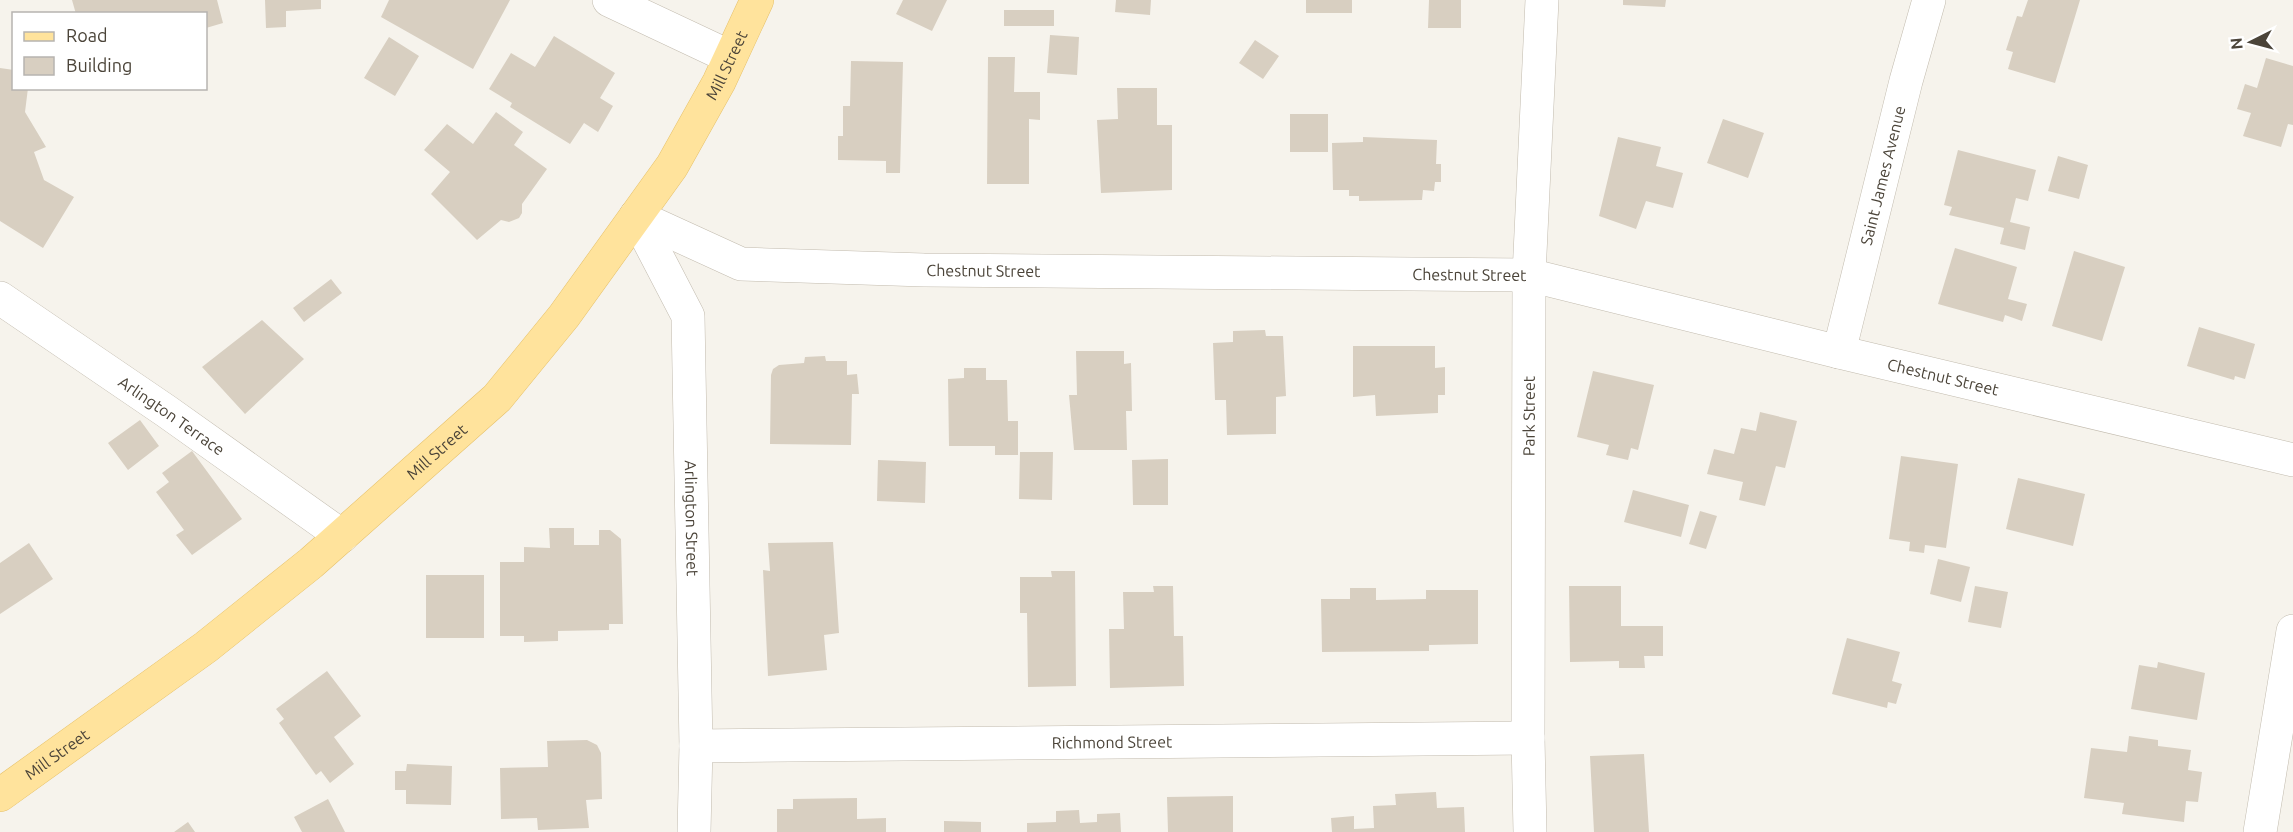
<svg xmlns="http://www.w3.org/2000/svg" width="2293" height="832" viewBox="0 0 2293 832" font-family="Ubuntu,sans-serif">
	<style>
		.building { fill: #d8cfc1 }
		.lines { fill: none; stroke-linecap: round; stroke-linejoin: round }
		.minor-casing { stroke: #c2bbae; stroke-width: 34 }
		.major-casing { stroke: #e6c16a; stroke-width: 34 }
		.minor { stroke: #fff; stroke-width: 33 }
		.major { stroke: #ffe39c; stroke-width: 33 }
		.labels { text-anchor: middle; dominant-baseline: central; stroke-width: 4.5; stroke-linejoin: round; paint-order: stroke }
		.street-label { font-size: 16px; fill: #4b4439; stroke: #fff }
	</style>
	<rect width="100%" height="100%" fill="#f6f3ec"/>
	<!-- building -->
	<path class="building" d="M72 0H217L223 23 206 28V14H76Z
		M265 0H321V9L286 11V27L266 28Z
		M389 0H510L473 69 381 17Z
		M903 0H947L932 31 896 14Z
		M1116 0H1151L1150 15 1115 12Z
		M1306 0H1352V13H1306Z
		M1429 0H1461V28H1428Z
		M1623 0H1666L1665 7 1623 5Z
		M2028 0H2080L2055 83 2008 69 2013 52 2006 50 2017 16 2022 17Z
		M1004 10H1054V26H1004Z
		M1050 35 1079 37 1077 75 1047 73Z
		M554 36 615 73 600 98 613 106 598 132 584 123 570 144 510 107 512 103 489 89 511 53 535 67Z
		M389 37 419 56 395 96 364 78Z
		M1255 40 1279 56 1263 79 1239 63Z
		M988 57H1015L1014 92H1040V120L1029 119V184H987Z
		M2266 58 2293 66V125L2288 124 2281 147 2243 136 2251 113 2237 109 2245 84 2257 88Z
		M851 61 903 62 900 173H886V161L838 160V136H843V106H850Z
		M0 68 14 70V88H28L25 112 46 147 34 152 44 180 74 197 43 248 0 221Z
		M1117 88H1157V125H1172V190L1101 193 1097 120 1118 119Z
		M496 112 523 132 514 145 547 169 522 204V213L519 218 509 222 501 220 477 240 431 194 450 172 424 150 447 124 473 144Z
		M1290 114H1328V152H1290Z
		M1723 119 1764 133 1748 178 1707 163Z
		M1363 137 1437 140 1436 164H1441V182H1435L1434 191 1423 190 1422 200 1359 201V196H1349V190H1333L1332 143 1363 142Z
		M1618 137 1661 147 1656 166 1683 173 1673 208 1646 201 1636 229 1599 216Z
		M1958 150 2036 170 2028 201 2016 198 2010 222 2030 227 2025 250 2000 244 2004 228 1949 215 1952 207 1944 205Z
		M2058 156 2088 165 2079 199 2048 191Z
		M1955 248 2017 267 2008 299 2027 304 2022 321 2005 315 2003 322 1938 304Z
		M2074 251 2125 267 2102 341 2052 326Z
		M331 279 342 293 304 322 293 308Z
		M262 320 304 359 245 414 202 367Z
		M2199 327 2255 344 2245 379 2235 376 2234 380 2187 366Z
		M1265 330 1266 336H1283L1286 396 1276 397V434L1227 435 1226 400H1215L1213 343 1233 342V331Z
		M1353 346H1435V368L1445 367V395H1438V413L1376 416 1375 395 1353 397Z
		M1076 351H1124V364L1131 363 1132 411H1126L1127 450H1074L1069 395H1077Z
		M825 356 826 361H847V375L857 374 859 394H852L851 445 770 444 771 375 773 369 779 365 804 363 805 357Z
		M964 368H986V380H1007L1008 421H1018V455H995V446H949L948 379 964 378Z
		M1593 371 1654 385 1638 450 1631 448 1628 460 1606 455 1609 445 1577 437Z
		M1760 412 1797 421 1785 468 1776 466 1765 506 1739 500 1743 482 1707 474 1714 449 1734 454 1741 428 1756 431Z
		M140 420 159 446 128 470 108 443Z
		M192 451 242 519 192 555 176 535 184 530 156 492 169 482 162 473Z
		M1020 452H1053L1052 500 1019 499Z
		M1901 456 1958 464 1946 548 1925 545 1924 553 1909 551 1910 542 1889 539Z
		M1168 459V505H1133L1132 460Z
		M878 460 926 462 925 503 877 501Z
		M2018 478 2085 494 2073 546 2006 529Z
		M1633 490 1689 505 1681 537 1624 522Z
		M1700 511 1717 516 1706 549 1689 544Z
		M549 528H574V545H599V530H610L621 539 623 624H609V630L558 631V641L524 642V636H500V562H524V547L550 548Z
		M833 542 839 633 824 635 827 670 768 676 763 570 770 571 768 543Z
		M29 543 53 579 0 614V563Z
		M1938 559 1970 567 1961 602 1930 594Z
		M1051 571H1075L1076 686 1028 687 1027 613H1020V577H1052Z
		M426 575H484V638H426Z
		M1153 586H1173L1174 636H1183L1184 686 1110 688 1109 629H1124L1123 592H1154Z
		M1569 586H1621V626H1663V656H1644L1645 668H1619V661L1570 662Z
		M1975 586 2008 592 2001 628 1968 622Z
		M1350 588H1376V600L1426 599V590H1478V644L1429 645V651L1322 652 1321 599H1350Z
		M1847 638 1900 652 1892 681 1902 684 1896 704 1888 702 1887 708 1832 694Z
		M2158 662 2205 673 2197 720 2131 709 2139 665 2157 668Z
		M327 671 361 716 334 737 354 764 330 783 321 771 316 775 279 723 284 719 276 709Z
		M2129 736 2158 740V746L2191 750 2188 770 2202 772 2198 802 2186 801 2184 822 2122 814 2124 803 2084 798 2091 748 2127 752Z
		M587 740 597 745 601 753 602 799 586 800 589 828 538 830 537 818 501 819 500 768 548 767 547 741Z
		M1644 754 1649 832H1594L1590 756Z
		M407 764 452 766 451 805 406 804V790H395V771H406Z
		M1436 792 1437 808 1464 807 1465 832H1332L1331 818 1354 816V829L1374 828 1373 806 1396 805 1395 794Z
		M1233 796V832H1168L1167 797Z
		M857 798V819L886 818V832H777V809H793V799Z
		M328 799 345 832H302L294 817Z
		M1079 810 1080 823 1097 822V814L1120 813 1121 832H1027V823L1056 822V811Z
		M944 821 981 822V832H944Z
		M188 822 195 832H174Z"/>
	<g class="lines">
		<defs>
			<g id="minor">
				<path d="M609 0 730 57"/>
				<path id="s1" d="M636 216 741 264 924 270 1529 275 1839 352 2293 460"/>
				<path id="s2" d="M636 216 688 316 696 746 694 832"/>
				<path id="s3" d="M0 298 166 411 342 536"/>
				<path id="s4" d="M1839 352 1906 81 1929 0"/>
				<path id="s5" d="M696 746 1528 738"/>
				<path id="s6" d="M1530 832 1528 738 1529 275 1542 0"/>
				<path d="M2260 832 2293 631"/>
			</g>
			<g id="major">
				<path id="s7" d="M0 795 206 647 311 563 497 398 564 316 672 166 719 82 757 0"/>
			</g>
		</defs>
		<!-- minor casing -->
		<use href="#minor" class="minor-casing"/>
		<!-- major casing -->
		<use href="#major" class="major-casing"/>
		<!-- minor -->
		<use href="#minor" class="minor"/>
		<!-- major -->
		<use href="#major" class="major"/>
	</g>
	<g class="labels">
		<!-- street labels -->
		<g class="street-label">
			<text stroke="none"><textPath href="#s7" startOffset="1042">Mill Street</textPath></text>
			<text stroke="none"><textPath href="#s4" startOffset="182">Saint James Avenue</textPath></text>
			<text stroke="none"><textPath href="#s1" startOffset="358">Chestnut Street</textPath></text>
			<text stroke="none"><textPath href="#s1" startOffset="844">Chestnut Street</textPath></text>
			<text stroke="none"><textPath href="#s1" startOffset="1330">Chestnut Street</textPath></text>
			<text stroke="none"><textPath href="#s3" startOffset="208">Arlington Terrace</textPath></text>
			<text stroke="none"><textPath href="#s6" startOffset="416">Park Street</textPath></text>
			<text stroke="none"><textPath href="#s7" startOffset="556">Mill Street</textPath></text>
			<text stroke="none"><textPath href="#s2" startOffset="315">Arlington Street</textPath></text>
			<text stroke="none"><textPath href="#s5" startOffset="416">Richmond Street</textPath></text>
			<text stroke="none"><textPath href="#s7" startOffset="70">Mill Street</textPath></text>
		</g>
	</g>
	<!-- legend -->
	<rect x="12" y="12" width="195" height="78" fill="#ffffff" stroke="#b7b4b0" stroke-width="1.5"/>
	<rect x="24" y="32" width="30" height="9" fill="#ffe39c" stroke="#b7b4b0" stroke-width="1.5"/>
	<text x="66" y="42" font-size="18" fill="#4b4439">Road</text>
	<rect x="24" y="57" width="30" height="18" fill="#d8cfc1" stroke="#b7b4b0" stroke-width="1.5"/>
	<text x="66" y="72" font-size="18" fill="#4b4439">Building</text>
	<!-- north arrow -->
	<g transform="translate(2251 42) rotate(264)" stroke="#ffffff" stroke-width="4.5" paint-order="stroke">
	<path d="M0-4.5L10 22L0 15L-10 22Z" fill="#4b4439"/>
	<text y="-9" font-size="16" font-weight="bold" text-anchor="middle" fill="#4b4439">N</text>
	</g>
</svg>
